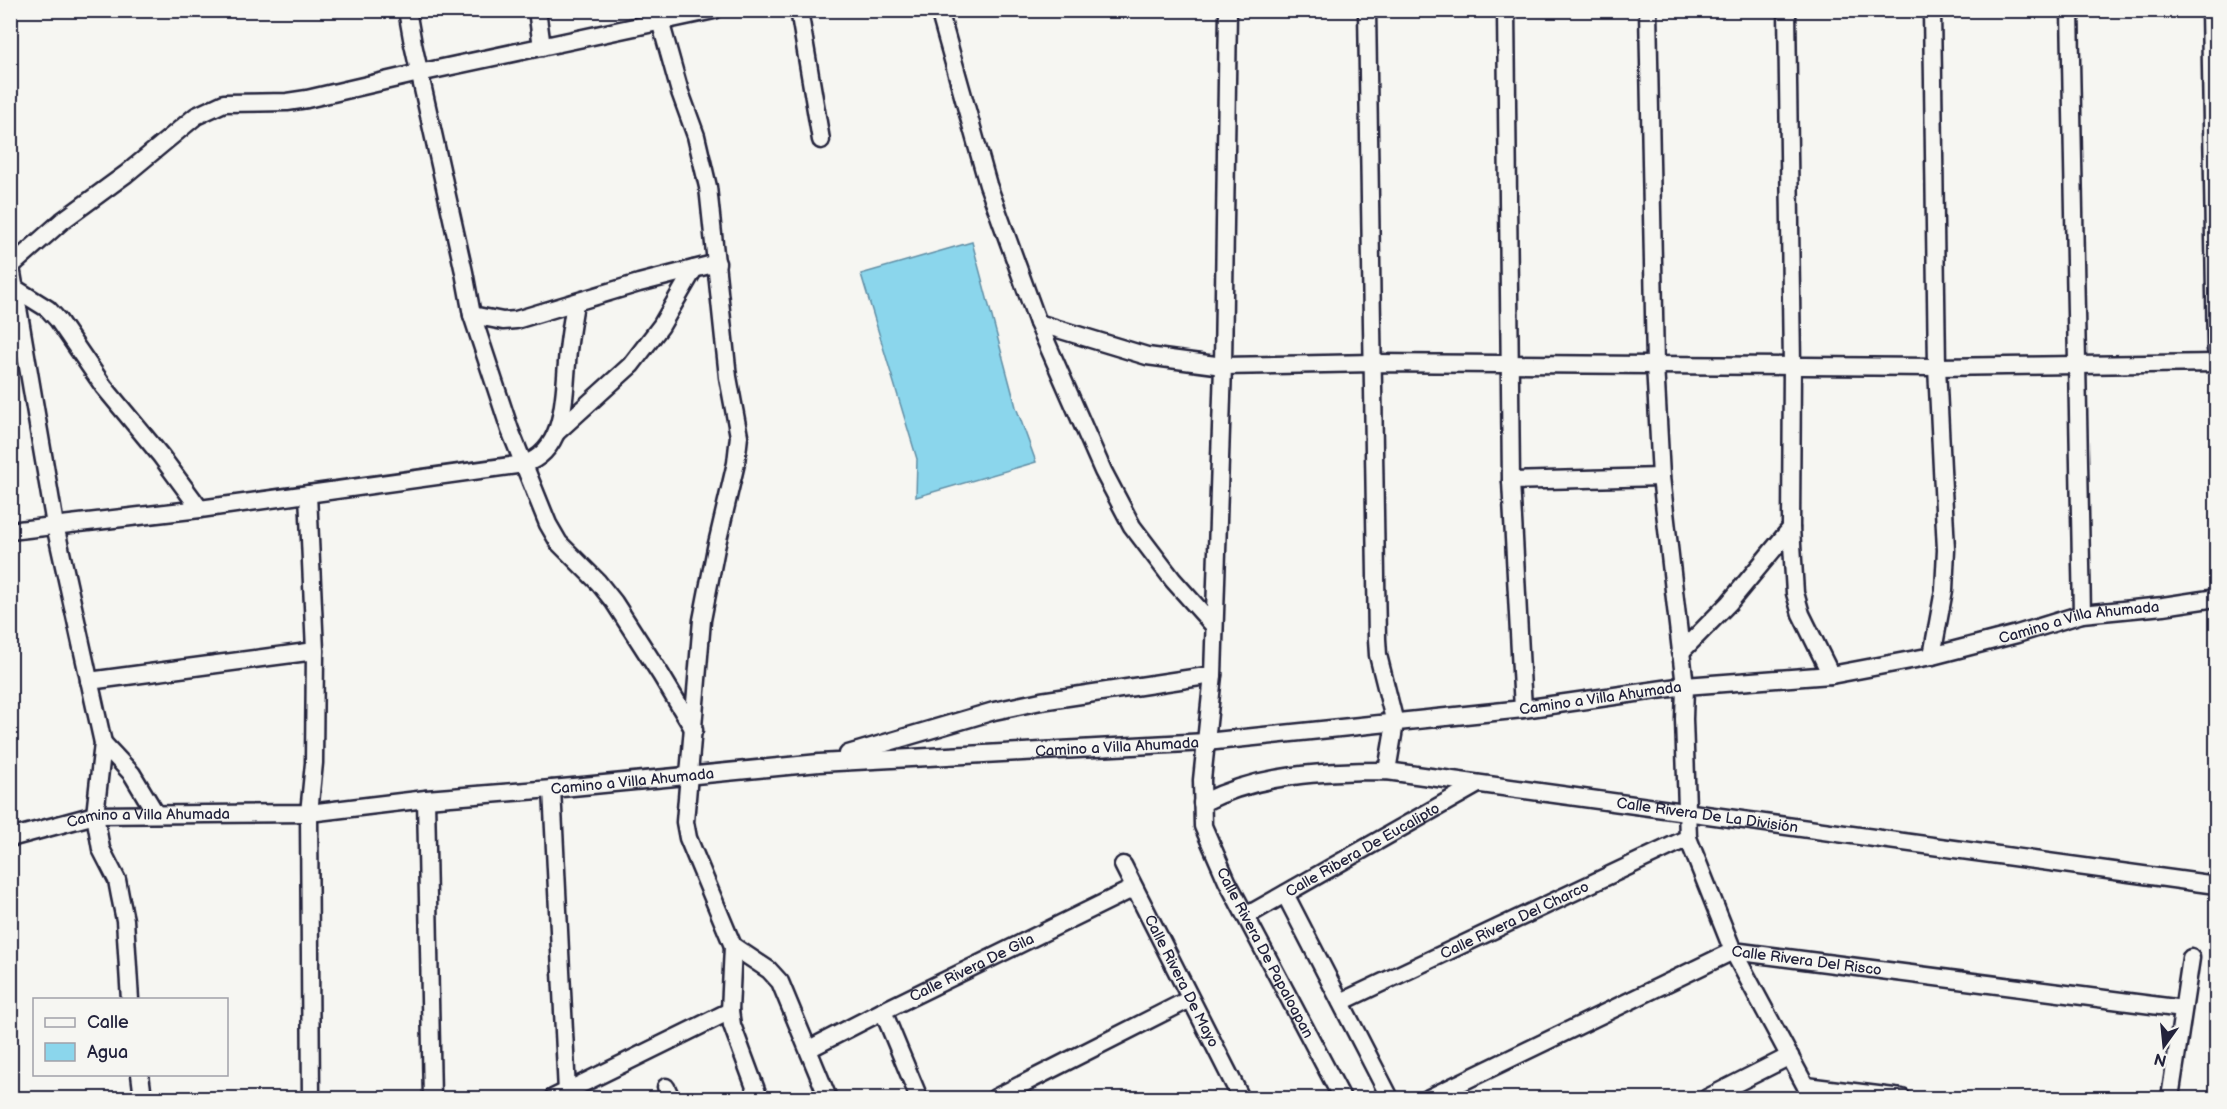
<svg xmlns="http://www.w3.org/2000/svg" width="2227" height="1109" viewBox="0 0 2227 1109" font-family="'Balsamiq Sans',sans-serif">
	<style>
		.water { fill: #8bd6ec; stroke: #618ea5; stroke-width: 1.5 }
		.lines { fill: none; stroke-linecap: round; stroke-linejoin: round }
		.minor-casing { stroke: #22223b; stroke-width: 21 }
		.minor { stroke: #f6f6f2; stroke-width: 16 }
		.labels { text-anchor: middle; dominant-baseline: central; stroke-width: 5; stroke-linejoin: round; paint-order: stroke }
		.street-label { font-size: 15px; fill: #22223b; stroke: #f6f6f2 }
	</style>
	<rect width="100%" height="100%" fill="#f6f6f2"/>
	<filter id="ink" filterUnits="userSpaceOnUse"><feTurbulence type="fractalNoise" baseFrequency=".0167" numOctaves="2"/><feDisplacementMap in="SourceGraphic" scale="12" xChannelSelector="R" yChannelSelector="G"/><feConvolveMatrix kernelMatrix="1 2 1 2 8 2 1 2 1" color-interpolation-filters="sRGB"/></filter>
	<g filter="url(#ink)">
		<!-- water -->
		<path class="water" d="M972 242 1016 407 1036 462 916 497 917 459 861 274Z"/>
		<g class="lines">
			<defs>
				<g id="minor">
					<path d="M407 10 413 44 464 272 472 315 510 430 548 524 559 543 598 582 614 602 661 675 694 730"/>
					<path d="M537 10 542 47"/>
					<path d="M657 10 680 92 696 136 708 187 728 377 739 436 736 463 716 548 702 620 685 822 688 838 733 946 769 970 780 982 828 1098"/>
					<path d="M799 10 821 140"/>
					<path d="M939 10 988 185 1038 323 1103 471 1132 526 1173 580 1214 626"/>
					<path id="s1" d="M1228 10 1223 366 1213 675 1202 780 1203 826 1227 881 1342 1098"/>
					<path d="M1367 10 1377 639 1378 655 1395 723 1387 771"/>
					<path d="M1506 10 1511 481 1523 709"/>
					<path d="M1648 10 1655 364 1661 477 1685 686 1684 719 1688 838 1733 951 1812 1098"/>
					<path d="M1787 10 1792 365 1791 528 1795 593 1801 614 1831 675"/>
					<path d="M1932 10 1937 367 1946 550 1944 590 1932 656"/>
					<path d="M2070 10 2082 614"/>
					<path d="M2210 10 2216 350"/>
					<path d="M10 267 62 221 126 174 196 116 224 103 287 102 307 99 419 73 714 10"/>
					<path d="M11 267 55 525 103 743 95 815 101 849 117 880 120 896 125 920 130 1000"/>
					<path d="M16 289 48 309 58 320 104 387 161 456 200 509"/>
					<path d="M472 315 503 321 516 320 639 283 717 263"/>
					<path d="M1038 323 1147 356 1223 366 1373 363 1937 367 2216 363"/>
					<path d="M557 432 631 365 661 326 694 269"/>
					<path d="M1511 481 1661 477"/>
					<path d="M308 494 315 651 314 763 309 813 311 1098"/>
					<path d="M10 531 200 509 524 464C565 451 564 398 567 363 568 343 572 323 575 303"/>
					<path d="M1680 653 1729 603 1791 528"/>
					<path d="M89 681 315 651"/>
					<path d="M103 743 132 774 156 814"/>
					<path d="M848 754 994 711 1041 701 1213 675"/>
					<path d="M552 789 567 1092"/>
					<path d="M426 799 432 1098"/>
					<path id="s2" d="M1202 803C1259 774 1324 771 1387 771L2216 885"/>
					<path id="s3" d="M10 838 95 815 309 813 426 799 552 789 819 763 1206 742 1523 709 1685 686 1831 675 1932 656 2017 634 2082 614 2163 606 2216 598"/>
					<path id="s4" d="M1123 865 1241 1098"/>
					<path d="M1285 894 1390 1098"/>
					<path id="s5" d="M1246 916 1478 784"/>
					<path d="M733 946 730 1011 732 1025 759 1098"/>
					<path id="s6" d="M1341 1002 1688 838"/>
					<path d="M883 1011 919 1098"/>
					<path id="s7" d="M809 1049 883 1011 1134 888"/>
					<path d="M140 1074 143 1098"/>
					<path d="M1806 1086 1902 1098"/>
					<path d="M666 1087 671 1098"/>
					<path d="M553 1098 730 1011"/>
					<path d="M995 1098 1190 999"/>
					<path id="s8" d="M1429 1098 1733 951 2183 1009"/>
					<path d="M1707 1098 1790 1056"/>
					<path d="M2170 1098 2191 958"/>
				</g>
			</defs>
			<!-- minor casing -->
			<use href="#minor" class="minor-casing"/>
			<!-- minor -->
			<use href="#minor" class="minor"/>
		</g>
	</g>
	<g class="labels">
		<!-- street labels -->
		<g class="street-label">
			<text stroke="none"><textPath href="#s3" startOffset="2085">Camino a Villa Ahumada</textPath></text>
			<text stroke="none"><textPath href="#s3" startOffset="1599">Camino a Villa Ahumada</textPath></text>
			<text stroke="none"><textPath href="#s3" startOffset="1113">Camino a Villa Ahumada</textPath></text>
			<text stroke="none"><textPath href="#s3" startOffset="627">Camino a Villa Ahumada</textPath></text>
			<text stroke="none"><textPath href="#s2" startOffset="513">Calle Rivera De La División</textPath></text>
			<text stroke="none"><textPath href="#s3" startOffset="141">Camino a Villa Ahumada</textPath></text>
			<text stroke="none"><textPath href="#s5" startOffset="134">Calle Ribera De Eucalipto</textPath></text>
			<text stroke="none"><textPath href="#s6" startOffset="192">Calle Rivera Del Charco</textPath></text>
			<text stroke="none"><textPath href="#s1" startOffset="958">Calle Rivera De Papaloapan</textPath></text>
			<text stroke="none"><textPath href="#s8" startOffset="412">Calle Rivera Del Risco</textPath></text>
			<text stroke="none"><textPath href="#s7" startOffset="182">Calle Rivera De Gila</textPath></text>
			<text stroke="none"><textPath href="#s4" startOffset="130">Calle Rivera De Mayo</textPath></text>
		</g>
	</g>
	<!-- margin -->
	<rect width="2227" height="1109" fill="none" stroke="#f6f6f2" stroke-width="36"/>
	<rect x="18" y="18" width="2191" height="1073" fill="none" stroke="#22223b" stroke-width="2" filter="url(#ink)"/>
	<!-- legend -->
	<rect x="33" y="998" width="195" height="78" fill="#f6f6f2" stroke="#a1a1a9" stroke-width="1.5"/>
	<rect x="45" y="1018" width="30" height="9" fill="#f6f6f2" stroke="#a1a1a9" stroke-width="1.5"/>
	<text x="87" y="1028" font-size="18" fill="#22223b">Calle</text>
	<rect x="45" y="1043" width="30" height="18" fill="#8bd6ec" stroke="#a1a1a9" stroke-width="1.5"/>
	<text x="87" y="1058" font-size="18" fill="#22223b">Agua</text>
	<!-- north arrow -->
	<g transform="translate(2164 1046) rotate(195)" stroke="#f6f6f2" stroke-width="4.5" paint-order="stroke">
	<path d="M0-4.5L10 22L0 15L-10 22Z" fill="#22223b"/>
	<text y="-9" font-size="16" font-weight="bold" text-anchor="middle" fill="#22223b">N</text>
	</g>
</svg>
